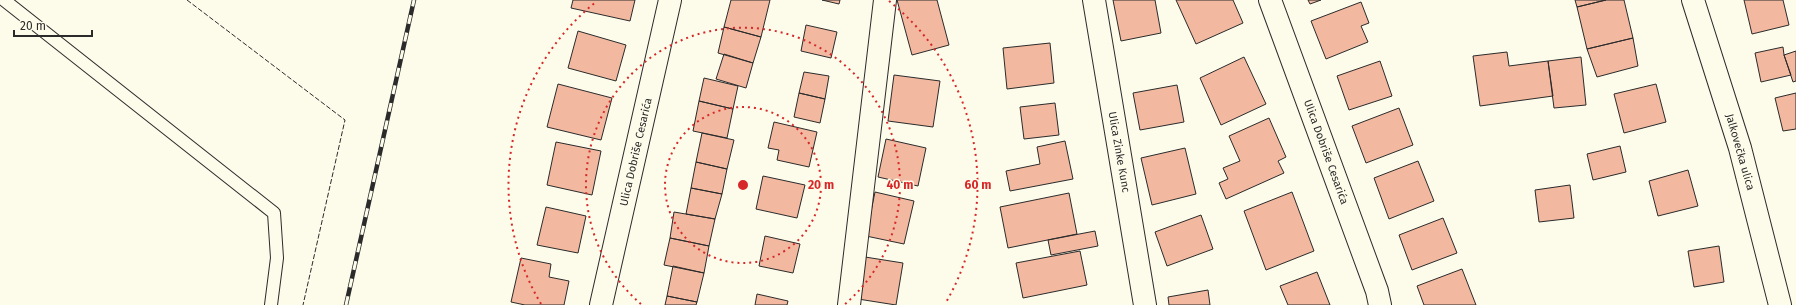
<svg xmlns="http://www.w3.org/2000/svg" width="1796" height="305" viewBox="0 0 1796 305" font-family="'Fira Sans',sans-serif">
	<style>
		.building { fill: #f2b8a0; stroke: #2b2b2b }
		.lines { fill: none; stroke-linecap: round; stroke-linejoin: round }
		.service-casing { stroke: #2b2b2b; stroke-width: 14 }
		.minor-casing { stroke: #2b2b2b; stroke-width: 24 }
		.secondary-casing { stroke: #2b2b2b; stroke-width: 24 }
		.service { stroke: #fdfbea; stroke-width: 12 }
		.minor { stroke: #fdfbea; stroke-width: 22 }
		.secondary { stroke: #fdfbea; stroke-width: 22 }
		.rail-casing { stroke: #2b2b2b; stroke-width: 4.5 }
		.rail { stroke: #fdfbea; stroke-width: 3; stroke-dasharray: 9; stroke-linecap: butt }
		.fence { stroke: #2b2b2b; stroke-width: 1; stroke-dasharray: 5 2; stroke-linecap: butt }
		.ring { fill: none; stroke: #d62828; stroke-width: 2; stroke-dasharray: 2 4 }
		.labels { text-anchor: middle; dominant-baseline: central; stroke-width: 3; stroke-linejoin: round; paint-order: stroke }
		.street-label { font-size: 11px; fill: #2b2b2b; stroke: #fdfbea }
		.centre { fill: #d62828; stroke: #fdfbea; stroke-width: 2 }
		.ring-label { font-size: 12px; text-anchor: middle; font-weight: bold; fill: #d62828; stroke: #fdfbea; stroke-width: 3; stroke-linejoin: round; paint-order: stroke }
	</style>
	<rect width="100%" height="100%" fill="#fdfbea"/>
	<!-- building -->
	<path class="building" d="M573 0H635L630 21 571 8Z
		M731 0H770L761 37 724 27Z
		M822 0H840L839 4Z
		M897 0H937L949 45 912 55Z
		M1113 0H1155L1161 33 1121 41Z
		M1176 0H1233L1243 23 1196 44Z
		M1308 0H1321L1310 4Z
		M1575 0H1606L1577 7Z
		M1606 0H1624L1633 38 1587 49 1577 7Z
		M1744 0H1783L1789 25 1752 34Z
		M1361 2 1369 23 1361 26 1368 42 1326 59 1311 21Z
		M806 25 837 32 831 58 801 51Z
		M724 27 761 37 753 63 718 53Z
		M578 31 626 45 616 81 568 68Z
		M1633 38 1638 66 1597 77 1587 49Z
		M1050 43 1054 83 1007 89 1003 48Z
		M1783 47 1784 55 1791 75 1761 82 1755 53Z
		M1796 51V81L1793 82 1784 55Z
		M1507 52 1509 66 1548 61 1553 96 1480 106 1473 56Z
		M724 54 753 63 746 88 716 79Z
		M1244 57 1266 104 1221 125 1200 78Z
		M1581 57 1586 105 1554 108 1548 61Z
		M1380 61 1392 96 1349 110 1337 76Z
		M804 72 829 76 825 99 799 93Z
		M894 75 940 81 933 127 888 121Z
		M704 78 738 86 733 109 699 101Z
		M558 84 612 98 601 140 547 127Z
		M1656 84 1666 122 1624 133 1614 94Z
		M1177 85 1184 122 1140 130 1133 93Z
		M799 93 825 99 820 123 794 117Z
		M1796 93V129L1783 131 1775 98Z
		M699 101 733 109 727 138 693 131Z
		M1055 103 1059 135 1024 139 1020 107Z
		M1399 108 1413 145 1366 163 1352 126Z
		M1269 118 1286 157 1278 161 1284 173 1226 199 1219 183 1228 179 1223 168 1240 161 1229 136Z
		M774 122 817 132 809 167 777 160 779 150 768 148Z
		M702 133 734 140 727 169 696 162Z
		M886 139 926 148 918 186 878 177Z
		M1065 141 1073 179 1010 191 1006 171 1040 164 1037 147Z
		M556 142 601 151 592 195 547 185Z
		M1620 146 1626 172 1593 180 1587 154Z
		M1185 148 1196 194 1152 205 1141 158Z
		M1418 161 1434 201 1389 219 1374 178Z
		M696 162 727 169 722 194 691 188Z
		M1688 170 1698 206 1658 216 1649 181Z
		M763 176 805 185 797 218 756 209Z
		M1570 185 1574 218 1539 222 1535 190Z
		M691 188 722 194 715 219 686 214Z
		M875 192 914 201 904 244 866 236Z
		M1292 192 1314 251 1266 270 1244 211Z
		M1069 193 1077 234 1008 248 1000 207Z
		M546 207 586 216 578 253 537 245Z
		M674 212 715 219 709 246 670 238Z
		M1201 215 1213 249 1167 266 1155 232Z
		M1443 218 1457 253 1412 270 1399 235Z
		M1095 231 1098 246 1051 255 1048 240Z
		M765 236 800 244 793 273 759 266Z
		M670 238 709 246 704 273 664 265Z
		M1719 246 1724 282 1694 287 1688 251Z
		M1080 251 1087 285 1023 298 1016 263Z
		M865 257 903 263 896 305 858 299Z
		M521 258 551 264 549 277 569 281 564 305H525L511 302Z
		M673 266 704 273 697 302 667 296Z
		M1462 269 1476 305H1424L1417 286Z
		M1317 272 1330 305H1288L1280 286Z
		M1208 290 1210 305H1169L1168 297Z
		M757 294 788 301 787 305H755Z
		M667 296 697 302 696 305H665Z"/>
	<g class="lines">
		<defs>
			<path id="service" d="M4 0 274 213 277 258 271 305"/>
			<path id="minor" d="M1094 0 1145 305
				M1270 0 1377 291 1380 305
				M601 305 670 0
				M849 305 885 0"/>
			<path id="secondary" d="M1693 0 1740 148 1780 305"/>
		</defs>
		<!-- service casing -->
		<use href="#service" class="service-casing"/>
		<!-- minor casing -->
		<use href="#minor" class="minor-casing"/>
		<!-- secondary casing -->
		<use href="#secondary" class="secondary-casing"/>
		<!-- service -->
		<use href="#service" class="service"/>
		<!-- minor -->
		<use href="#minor" class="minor"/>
		<!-- secondary -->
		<use href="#secondary" class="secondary"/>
		<defs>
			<path id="rail" d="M346 305 414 0"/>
		</defs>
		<!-- rail casing -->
		<use href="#rail" class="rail-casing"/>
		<!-- rail -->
		<use href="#rail" class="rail"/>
		<!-- fence -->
		<path class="fence" d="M187 0 345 120 303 305"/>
	</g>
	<!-- distance rings -->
	<g class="ring">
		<circle cx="743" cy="185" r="78"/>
		<path d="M641 304A157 157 0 1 1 845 304"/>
		<path d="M541 304A235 235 0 0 1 597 1M889 1A235 235 0 0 1 945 304"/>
	</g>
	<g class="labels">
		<!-- street labels -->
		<g class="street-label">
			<text transform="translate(636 152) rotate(-77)">Ulica Dobriše Cesarića</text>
			<text transform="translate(1119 152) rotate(80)">Ulica Zinke Kunc</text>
			<text transform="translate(1326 152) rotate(70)">Ulica Dobriše Cesarića</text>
			<text transform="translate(1740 152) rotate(74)">Jalkovečka ulica</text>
		</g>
	</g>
	<circle cx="743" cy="185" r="6" class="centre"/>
	<g class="ring-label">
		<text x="821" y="189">20 m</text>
		<text x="900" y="189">40 m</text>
		<text x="978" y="189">60 m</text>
	</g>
	<!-- scale -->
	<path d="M14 30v6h78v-6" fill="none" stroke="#2b2b2b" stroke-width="2"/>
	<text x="20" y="30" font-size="12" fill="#2b2b2b" stroke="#fdfbea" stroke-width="3" paint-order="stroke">20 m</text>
</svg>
